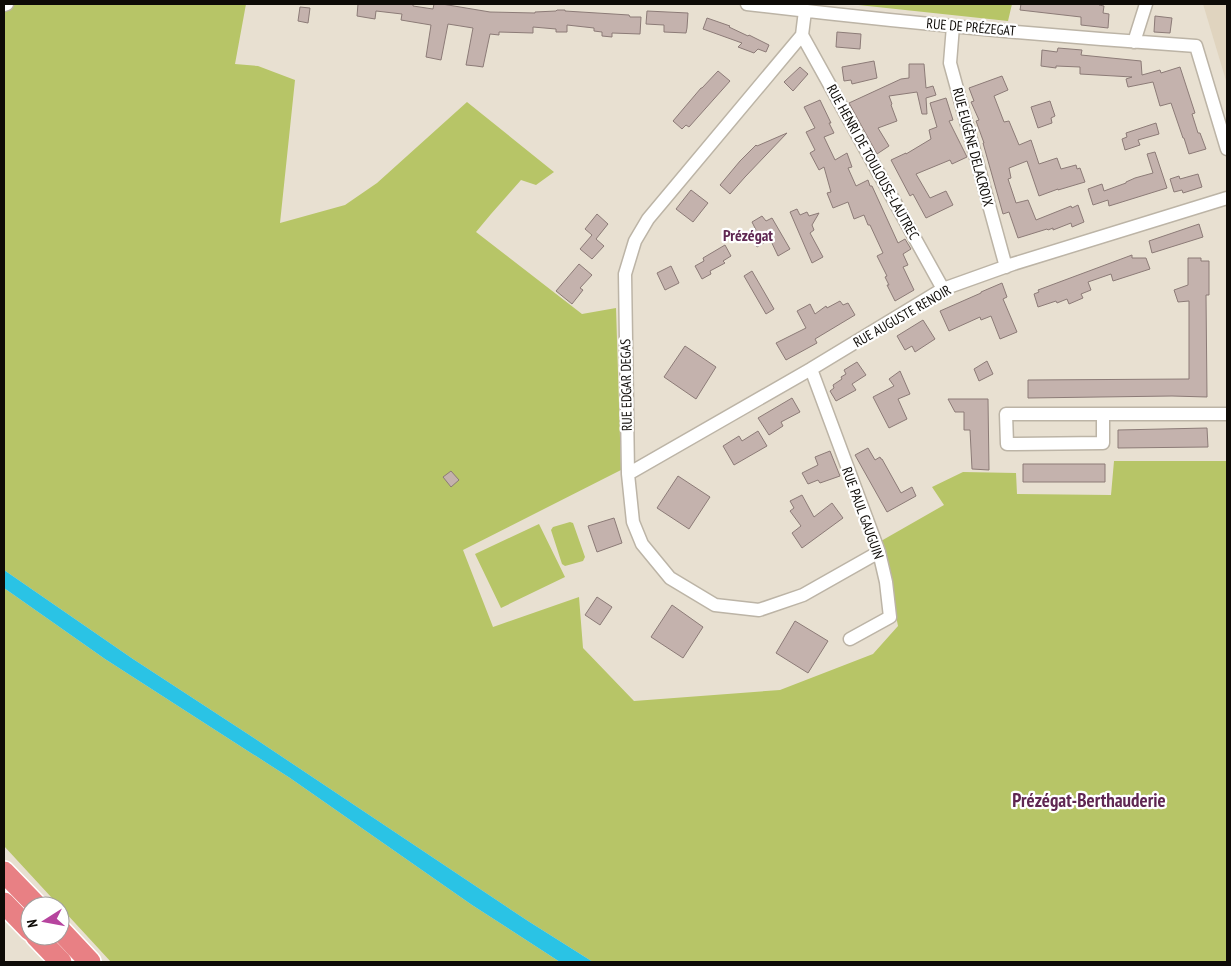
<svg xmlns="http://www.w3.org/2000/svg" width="1231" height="966" viewBox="0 0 1231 966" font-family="'PT Sans Narrow',sans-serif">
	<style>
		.built { fill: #e0d4bf }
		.green { fill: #b7c567 }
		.water { fill: #2ac3e5 }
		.building { fill: #c4b2ad; stroke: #8c7b77 }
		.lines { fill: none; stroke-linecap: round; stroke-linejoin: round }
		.minor-casing { stroke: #bcb4a6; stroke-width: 15 }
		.trunk-casing { stroke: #fff; stroke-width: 24 }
		.minor { stroke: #fff; stroke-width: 12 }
		.trunk { stroke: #e88084; stroke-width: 21 }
		.labels { text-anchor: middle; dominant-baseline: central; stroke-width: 4.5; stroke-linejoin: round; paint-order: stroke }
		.street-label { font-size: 14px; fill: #0e0b07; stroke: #fff }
		.quarter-label { font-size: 16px; font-weight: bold; fill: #5f2752; stroke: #fff }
		.district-label { font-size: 19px; font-weight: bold; fill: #5f2752; stroke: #fff }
	</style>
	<rect width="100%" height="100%" fill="#e8e0d1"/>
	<!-- built -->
	<path class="built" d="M1203 4H1227V84Z"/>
	<!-- green -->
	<path class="green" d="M4 4H246L235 64 258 66 295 80 280 223 345 205 377 183 467 102 554 172 536 185 521 180 491 214 476 232 582 314 616 308 621 470 463 550 493 627 579 597 583 648 634 701 780 690 873 654 898 626 881 541 944 505 932 487 963 472 1016 473 1017 494 1111 495 1114 461H1227V962H593L528 921 254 738 133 659 4 570Z
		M849 4H1012L1008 21Z
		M570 522 573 523 585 557 583 561 565 566 562 564 551 530 553 527Z
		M539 524 565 577 501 608 475 554Z
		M4 588 105 659 290 778 472 905 560 962H111L4 846Z"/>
	<!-- water -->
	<path class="water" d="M4 570 133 659 254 738 528 921 593 962H560L472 905 290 778 105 659 4 588Z"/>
	<!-- building -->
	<path class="building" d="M358 4H413V6L433 9 434 4H442L490 12 535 13V12L556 11 557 10H565V11L629 15 630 17H641L640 34 612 33V37L602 36V32L594 31V28L567 25V32H556V29L533 27V33L499 32V35L490 34 483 67 476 66 466 65 473 28 448 24 441 60 426 57 431 25 401 20 402 14 376 11 375 19 357 16Z
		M1021 4H1099V5L1104 6 1103 13 1109 14 1108 28 1081 25V17L1020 10Z
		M300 7 310 8 308 23 298 21Z
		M647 11 688 13 687 28 686 33 664 32V25L646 24Z
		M1155 16 1172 18 1170 33 1154 32Z
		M707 18 730 26 729 27 748 36 749 35 769 45 766 52 758 49 754 53 738 47 742 43 703 29Z
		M837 32 861 34 860 49 836 47Z
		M1058 48 1082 50 1081 55 1141 61 1142 75 1160 70 1161 73 1180 67 1195 113 1192 114 1198 133H1200L1206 149 1189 154 1184 138H1183L1171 103 1160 106 1153 82 1128 87 1126 79 1132 77 1080 74V67L1056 66V68L1041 66 1042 50 1057 52Z
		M874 61 877 78 852 84 851 80 844 81 842 67Z
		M909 64H924L926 88 933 86 936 95 926 98 927 114H922L917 92 889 96 892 104 891 105 897 121 878 128 889 146 877 154 849 103 901 79 909 78Z
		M800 67 808 74 793 91 784 82Z
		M718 71 730 81 689 127 686 125 682 129 673 121 701 88H702Z
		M1002 76 1008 90 994 96 1004 122 1009 121 1019 145 1031 140 1039 164 1057 158 1061 169 1076 165 1077 169 1080 168 1085 182 1058 190V189L1039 196 1027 161 1009 168 1011 178 1008 179 1016 203 1028 200 1036 220 1071 206 1072 208 1078 205 1084 222 1072 227 1071 223 1053 230V228L1048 230 1047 229 1018 238 1009 212 1003 214 983 143H984L976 121 979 120 971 102 974 101 969 88Z
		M946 98 953 120 949 121 967 157 952 164 950 160 916 174 930 198 946 191 953 205 926 218 913 194 910 196 891 160 906 153V154L931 139 929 130 937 127 930 103Z
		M820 100 831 123H829L834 133 824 137 835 160 847 153 852 167 848 168 856 186 868 180 870 186H872L898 243 905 239 911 249 903 254 908 265 903 267 914 290 895 301 887 285H889L885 277 887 276 877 256 883 253 870 225H868L864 215 854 219 848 202 833 208 827 193 831 192 824 167 819 170 810 153 815 150 806 132 815 128 804 107Z
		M1050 101 1055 116 1051 118 1052 123 1038 128 1031 107Z
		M1156 123 1159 134 1138 140 1140 145 1125 150 1122 139 1127 137 1126 133Z
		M787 133 745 177 730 194 720 185 740 161 756 145 757 146Z
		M1155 152 1167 188 1109 206 1108 200 1093 205 1088 189 1102 184 1104 191 1126 183V182L1135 178 1153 173 1147 154Z
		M1198 174 1202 187 1183 193 1182 190 1174 192 1170 179 1179 176 1180 179Z
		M691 190 708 203 693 222 676 209Z
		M797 209 800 215 807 212 809 216 819 213 812 225 814 230 810 233 823 257 812 263 790 212Z
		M597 214 608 224 596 239 604 246 592 259 580 249 592 235 585 229Z
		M762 216 766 221 772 218 790 249 778 256 770 239 757 247 749 234 756 230 752 222Z
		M1199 224 1203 237 1152 253 1149 241Z
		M725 245 731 256 723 261 725 263 710 271 711 274 702 279 695 266 704 261 703 258Z
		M1132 255V258H1146L1150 269 1113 281 1111 274 1088 282 1091 290 1081 294 1083 298 1069 304 1067 299 1057 303 1056 301 1038 307 1034 294 1039 292 1038 290Z
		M1188 258H1201V261H1209V295H1206L1207 397 1172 396 1028 398V380L1189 379V301L1178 302 1174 290 1188 285Z
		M579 264 592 275 580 288 583 290 572 304 556 291Z
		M671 266 679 283 665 290 657 273Z
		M752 271 774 309 766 314 744 276Z
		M1002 283 1007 297 1003 299 1017 332 1000 339 991 316 981 320 980 317 949 331 940 311 981 293V292Z
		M840 301 843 305 848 303 855 315 815 339 817 343 786 360 776 343 806 328 797 311 810 304 815 314 826 306 827 308Z
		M923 320 935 339 915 352 912 346 905 350 897 336Z
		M685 346 716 367 696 399 664 377Z
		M987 361 993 374 979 381 974 369Z
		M857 362 866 375 852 384 856 390 836 401 830 391 834 388 833 385 842 379 841 377 846 374 844 370Z
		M900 371 910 394 898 399 907 419 889 428 873 397 894 386 889 379Z
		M792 398 800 412 781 422 783 426 769 435 758 418Z
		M948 399H988L989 470 972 469 970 430H964V412H955Z
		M1207 428 1208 447 1118 448V430Z
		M758 431 767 446 734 465 723 446 739 436 742 441Z
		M868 448 875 460 880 457 881 459H882L901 493 912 487 916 496 887 512 855 455Z
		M830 451 840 476 820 483 818 480 808 484 802 473 818 465 815 457Z
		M1023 464H1105V482H1023Z
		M451 471 459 480 451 487 443 477Z
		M678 476 710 497 689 529 657 508Z
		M802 495 814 517 832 503 843 518 802 548 792 533 801 526 790 511 794 508 790 501Z
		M614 518 622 543 597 552 588 526Z
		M597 597 612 607 600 625 585 615Z
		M672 605 703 627 683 658 651 637Z
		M795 621 828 641 808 673 776 653Z"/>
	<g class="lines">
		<defs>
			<path id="minor" d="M747 4C896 22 1046 36 1196 46L1227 149
				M4 5 7 4
				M805 11 802 35 648 219 635 241 625 274 628 474 633 522 642 544 670 578 715 605 759 610 803 595 879 552
				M953 26 950 63 1006 267
				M802 35 943 289
				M1134 42 1146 4
				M811 369 879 552 886 582 890 617 850 639
				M1103 414V443L1007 444 1006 414H1227
				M628 474 811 369 943 289 1013 264 1227 198"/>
			<path id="trunk" d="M4 872 37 906
				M4 903 30 930
				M60 930 90 962
				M36 936 61 962"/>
		</defs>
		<!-- minor casing -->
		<use href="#minor" class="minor-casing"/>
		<!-- trunk casing -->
		<use href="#trunk" class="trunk-casing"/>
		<!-- minor -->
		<use href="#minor" class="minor"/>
		<!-- trunk -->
		<use href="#trunk" class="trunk"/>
	</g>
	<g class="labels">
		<!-- street labels -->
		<g class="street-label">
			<text transform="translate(971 27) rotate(5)">RUE DE PRÉZEGAT</text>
			<text transform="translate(973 147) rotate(75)">RUE EUGÈNE DELACROIX</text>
			<text transform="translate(873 162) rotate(61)">RUE HENRI DE TOULOUSE-LAUTREC</text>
			<text transform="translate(902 316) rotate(-30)">RUE AUGUSTE RENOIR</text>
			<text transform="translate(626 385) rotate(-91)">RUE EDGAR DEGAS</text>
			<text transform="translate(863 513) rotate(70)">RUE PAUL GAUGUIN</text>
		</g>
		<!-- quarter labels -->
		<g class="quarter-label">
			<text x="748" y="235">Prézégat</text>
		</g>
		<!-- district labels -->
		<g class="district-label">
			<text x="1089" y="800">Prézégat-Berthauderie</text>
		</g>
	</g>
	<!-- border -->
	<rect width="1231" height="966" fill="none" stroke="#0e0b07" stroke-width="10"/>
	<!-- north arrow -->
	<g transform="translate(45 921) rotate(259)"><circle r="24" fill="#ffffff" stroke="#9f9d9c"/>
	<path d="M0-4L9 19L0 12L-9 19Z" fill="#b6449e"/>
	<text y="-8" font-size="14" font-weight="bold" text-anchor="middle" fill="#0e0b07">N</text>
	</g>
</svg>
